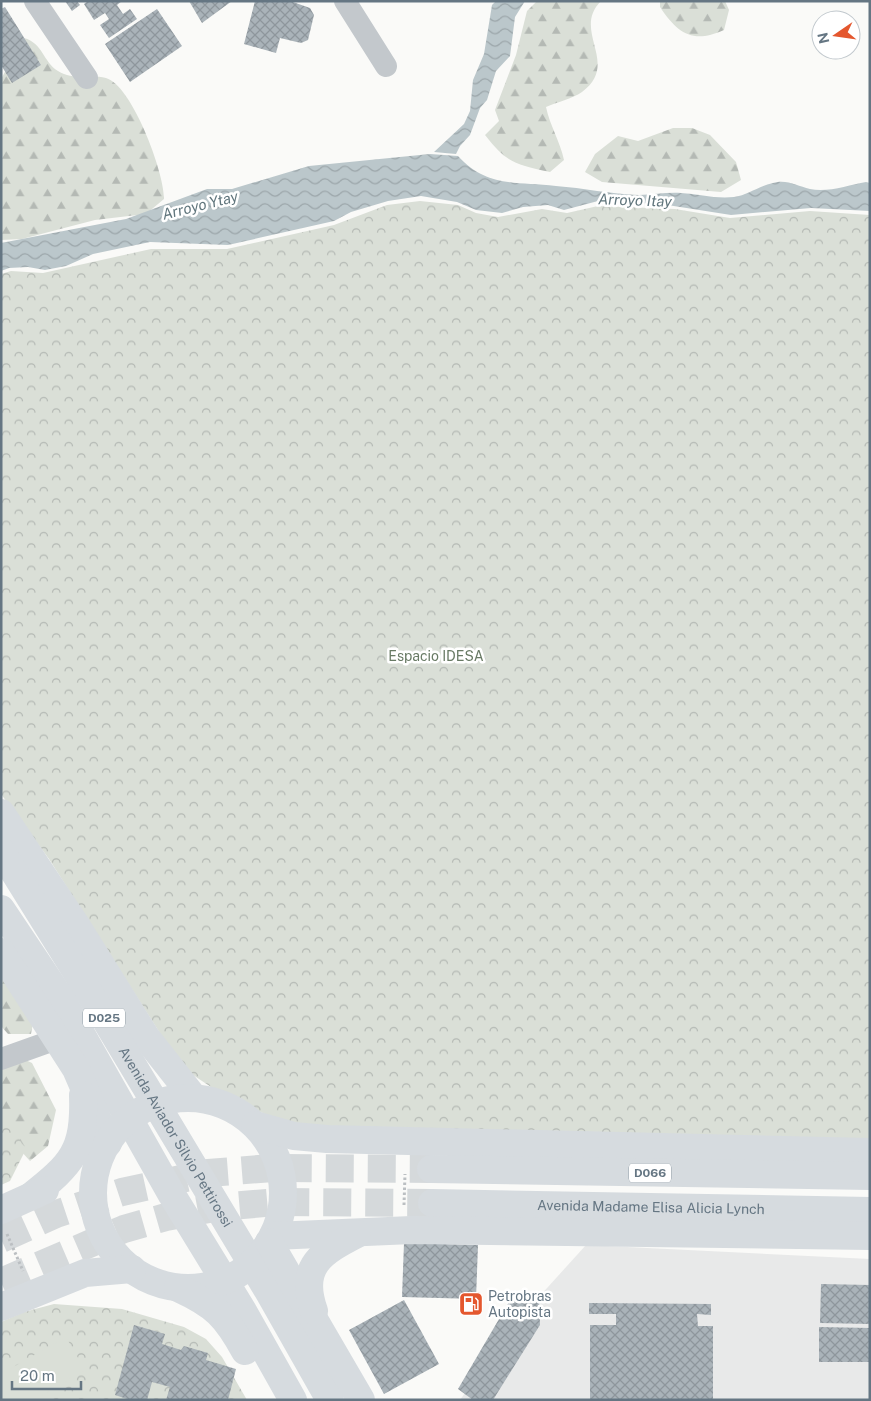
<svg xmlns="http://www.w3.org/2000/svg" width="871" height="1401" viewBox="0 0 871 1401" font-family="'Public Sans',sans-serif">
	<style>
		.built { fill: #e8e9e9 }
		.forest { fill: url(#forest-firs) }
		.park { fill: url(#park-crowns) }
		.pitch { fill: #dadfd7 }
		.water { fill: url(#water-waves) }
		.building { fill: url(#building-cross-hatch) }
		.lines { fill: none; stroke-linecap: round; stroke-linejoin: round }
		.highway-tunnel { stroke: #d5d9db; stroke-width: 28; stroke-dasharray: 28 14; stroke-linecap: butt }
		.path { stroke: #bbbfc2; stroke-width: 3; stroke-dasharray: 2.5 2.5; stroke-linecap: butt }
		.minor { stroke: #c3c8cc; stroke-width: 22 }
		.highway { stroke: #d6dbdf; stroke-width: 28 }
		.labels { text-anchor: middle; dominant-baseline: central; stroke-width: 5; stroke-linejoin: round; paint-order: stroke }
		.shield { fill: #fff; stroke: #939fa8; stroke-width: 1 }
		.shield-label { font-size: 12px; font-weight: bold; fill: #657683 }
		.park-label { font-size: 14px; fill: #687a64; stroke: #fff }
		.street-label { font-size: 14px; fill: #657683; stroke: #fff }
		.poi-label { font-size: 14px; fill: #657683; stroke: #fff; text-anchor: start }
		.water-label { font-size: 15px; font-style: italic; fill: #60757c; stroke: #fff }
	</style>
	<defs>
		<pattern id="forest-firs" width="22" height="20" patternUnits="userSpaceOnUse" patternTransform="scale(1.25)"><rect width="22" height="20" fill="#dadfd7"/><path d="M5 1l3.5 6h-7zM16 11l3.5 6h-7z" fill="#b4b9b4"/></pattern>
		<pattern id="park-crowns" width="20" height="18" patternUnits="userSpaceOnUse" patternTransform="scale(1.25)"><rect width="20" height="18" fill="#dadfd7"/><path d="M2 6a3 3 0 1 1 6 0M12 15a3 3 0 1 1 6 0" fill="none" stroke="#b4b9b4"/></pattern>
		<pattern id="water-waves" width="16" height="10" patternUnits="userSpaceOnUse" patternTransform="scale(1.25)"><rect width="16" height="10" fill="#bbc7cb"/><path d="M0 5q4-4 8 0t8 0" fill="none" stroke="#9ca6aa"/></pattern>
		<pattern id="building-cross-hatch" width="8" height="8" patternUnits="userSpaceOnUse" patternTransform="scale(1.25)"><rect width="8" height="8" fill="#aab3b9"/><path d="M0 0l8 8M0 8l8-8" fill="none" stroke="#8e969c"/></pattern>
	</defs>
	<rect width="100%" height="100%" fill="#fafaf8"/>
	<!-- built -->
	<path class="built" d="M586 1245 870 1259V1400H460L509 1330Z"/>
	<!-- forest -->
	<path class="forest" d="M537 1H601C571 31 621 63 582 92 572 99 557 102 546 107 550 126 560 141 564 160L550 172C515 164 508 164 485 135L499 121 495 110 516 55 527 11Z
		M660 1H725L729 10 724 30C693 44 678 34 660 7Z
		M24 38C43 43 43 62 58 71 74 81 90 74 106 78 132 85 165 174 164 199L146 214 95 220 22 239 1 240V79Z
		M673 128H692L710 135 736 162 741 180 721 192 602 182 585 172 595 154 618 136 638 141Z
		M1 970 35 1011 31 1034H8L1 1026Z
		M9 1052 32 1063 56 1110 48 1146 30 1161 1 1129V1057Z"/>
	<!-- park -->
	<path class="park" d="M420 201 458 205 476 213 498 217 542 209 567 213 598 206 675 209 730 218 810 211 870 215V1143L350 1133 275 1119 217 1091 190 1073 172 1052 49 859 1 794V274L11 271 43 273 151 249H227L334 225 387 205Z
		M1 1112 26 1149 10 1181 1 1185Z
		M54 1304 122 1309 184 1327 206 1339 222 1357 247 1400H1V1322L24 1312Z"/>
	<!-- pitch -->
	<path class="pitch" d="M66 1337 85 1370 34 1400H2L1 1374Z"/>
	<!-- water -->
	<path class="water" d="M496 1H525L515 17 510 56 496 71 487 100 480 108 470 135 460 146 456 154 434 152 464 124 470 111 473 80 484 54 492 5Z
		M430 154 458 156C487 188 516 181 556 186 583 188 611 194 639 195 653 195 667 192 681 193 699 194 715 199 734 197 748 195 759 186 773 183 787 179 797 186 810 189 827 193 849 185 866 182L870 183V211L811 208 731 215 661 204 598 201 564 210 548 205 523 207 502 213 476 210 457 202 421 196 388 201 351 212 334 221 228 245 150 242 93 254 66 266 45 270 28 267 9 268 1 271V243L126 219 207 189H232L309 166Z"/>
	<!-- building -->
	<path class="building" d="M65 1H77L80 5 72 11Z
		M88 1H122L117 5 123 14 130 9 137 19 109 38 100 25 109 19 105 13 94 20 84 4Z
		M189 1H232L202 23Z
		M255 1H290L310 8 314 15 308 40 301 43 280 38 276 53 244 44Z
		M5 7 41 65 12 83 1 65V9Z
		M157 9 182 46 130 82 105 44Z
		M404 1243 478 1245 476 1299 402 1297Z
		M821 1284 870 1285V1324L820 1323Z
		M539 1294 540 1325 493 1400H473L458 1389 509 1302Z
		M404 1300 439 1364 384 1394 349 1330Z
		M589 1303 711 1304V1315L697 1314 698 1326H713V1400H590V1325H616V1314H589Z
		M134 1325 165 1334 162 1344 181 1350 184 1346 208 1353 206 1360 236 1369 228 1400H166L170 1387 152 1382 147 1400H130L115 1395Z
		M819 1327 870 1328V1362H819Z"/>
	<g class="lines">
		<!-- highway-tunnel -->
		<path class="highway-tunnel" d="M1 1239 56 1214 122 1192 208 1173 272 1168 431 1169
			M1 1282 124 1229 166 1217 220 1207 277 1202 432 1203"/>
		<!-- path -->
		<path class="path" d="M404 1205 405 1174
			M7 1234 23 1271"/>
		<!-- minor -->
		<path class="minor" d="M35 1 87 78
			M345 1 386 66
			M1 1059 57 1039"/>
		<!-- highway -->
		<g class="highway">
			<path d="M1 813 76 925 146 1037 194 1098"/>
			<path id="s1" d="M1 851 87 989 270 1294 330 1400"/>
			<path d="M1 909 62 1000 172 1195 243 1311 293 1400"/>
			<path d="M1 952 76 1069 108 1143"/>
			<circle cx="188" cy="1193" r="95"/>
			<path d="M255 1125 294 1136 327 1139 870 1152"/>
			<path d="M431 1169 870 1176"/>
			<path d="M30 1197C72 1164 85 1151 83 1095"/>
			<path id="s2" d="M432 1203 870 1211"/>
			<path d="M1 1210 45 1190"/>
			<path d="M273 1236 412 1230 870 1236"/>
			<path d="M269 1242 361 1400"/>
			<path d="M178 1288C215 1305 226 1316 245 1351"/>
			<path d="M1 1307 85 1273 132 1269"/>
			<path d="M314 1311C298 1266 322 1252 357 1234"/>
		</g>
	</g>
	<!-- icons -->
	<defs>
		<symbol id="fuel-square" viewBox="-11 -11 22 22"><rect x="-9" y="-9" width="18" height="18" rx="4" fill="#e4572e" stroke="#fff"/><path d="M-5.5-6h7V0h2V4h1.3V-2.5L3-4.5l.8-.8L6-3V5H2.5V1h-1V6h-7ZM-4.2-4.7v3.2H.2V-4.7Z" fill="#fff"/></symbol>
	</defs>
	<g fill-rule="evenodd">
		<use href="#fuel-square" x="457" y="1290" width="28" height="28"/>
	</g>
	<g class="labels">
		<!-- shield labels -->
		<g class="shield">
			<rect x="83" y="1008.5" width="42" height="19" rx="4"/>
			<rect x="629" y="1163.5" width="42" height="19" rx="4"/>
		</g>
		<g class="shield-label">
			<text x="104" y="1018">D025</text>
			<text x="650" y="1173">D066</text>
		</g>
		<!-- park labels -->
		<g class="park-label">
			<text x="436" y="656">Espacio IDESA</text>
		</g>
		<!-- street labels -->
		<g class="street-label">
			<text stroke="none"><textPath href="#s1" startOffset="335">Avenida Aviador Silvio Pettirossi</textPath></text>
			<text stroke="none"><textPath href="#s2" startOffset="219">Avenida Madame Elisa Alicia Lynch</textPath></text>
		</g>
		<!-- poi labels -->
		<g class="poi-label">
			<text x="488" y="1296">Petrobras<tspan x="488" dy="16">Autopista</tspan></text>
		</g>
		<!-- water labels -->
		<g class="water-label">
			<text transform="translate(635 200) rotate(2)">Arroyo Itay</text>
			<text transform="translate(200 205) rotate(-14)">Arroyo Ytay</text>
		</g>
	</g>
	<!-- border -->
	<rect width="871" height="1401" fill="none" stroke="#657683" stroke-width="5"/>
	<!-- north arrow -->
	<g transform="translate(836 35) rotate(257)"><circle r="24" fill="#ffffff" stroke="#c1c8cd"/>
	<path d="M0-4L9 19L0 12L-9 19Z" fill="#e4572e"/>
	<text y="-8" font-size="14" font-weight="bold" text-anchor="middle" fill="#657683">N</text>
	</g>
	<!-- scale -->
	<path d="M12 1381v8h69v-8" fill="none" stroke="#657683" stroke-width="2.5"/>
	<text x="20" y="1381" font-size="15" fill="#657683" stroke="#ffffff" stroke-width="4" paint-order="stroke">20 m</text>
</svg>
